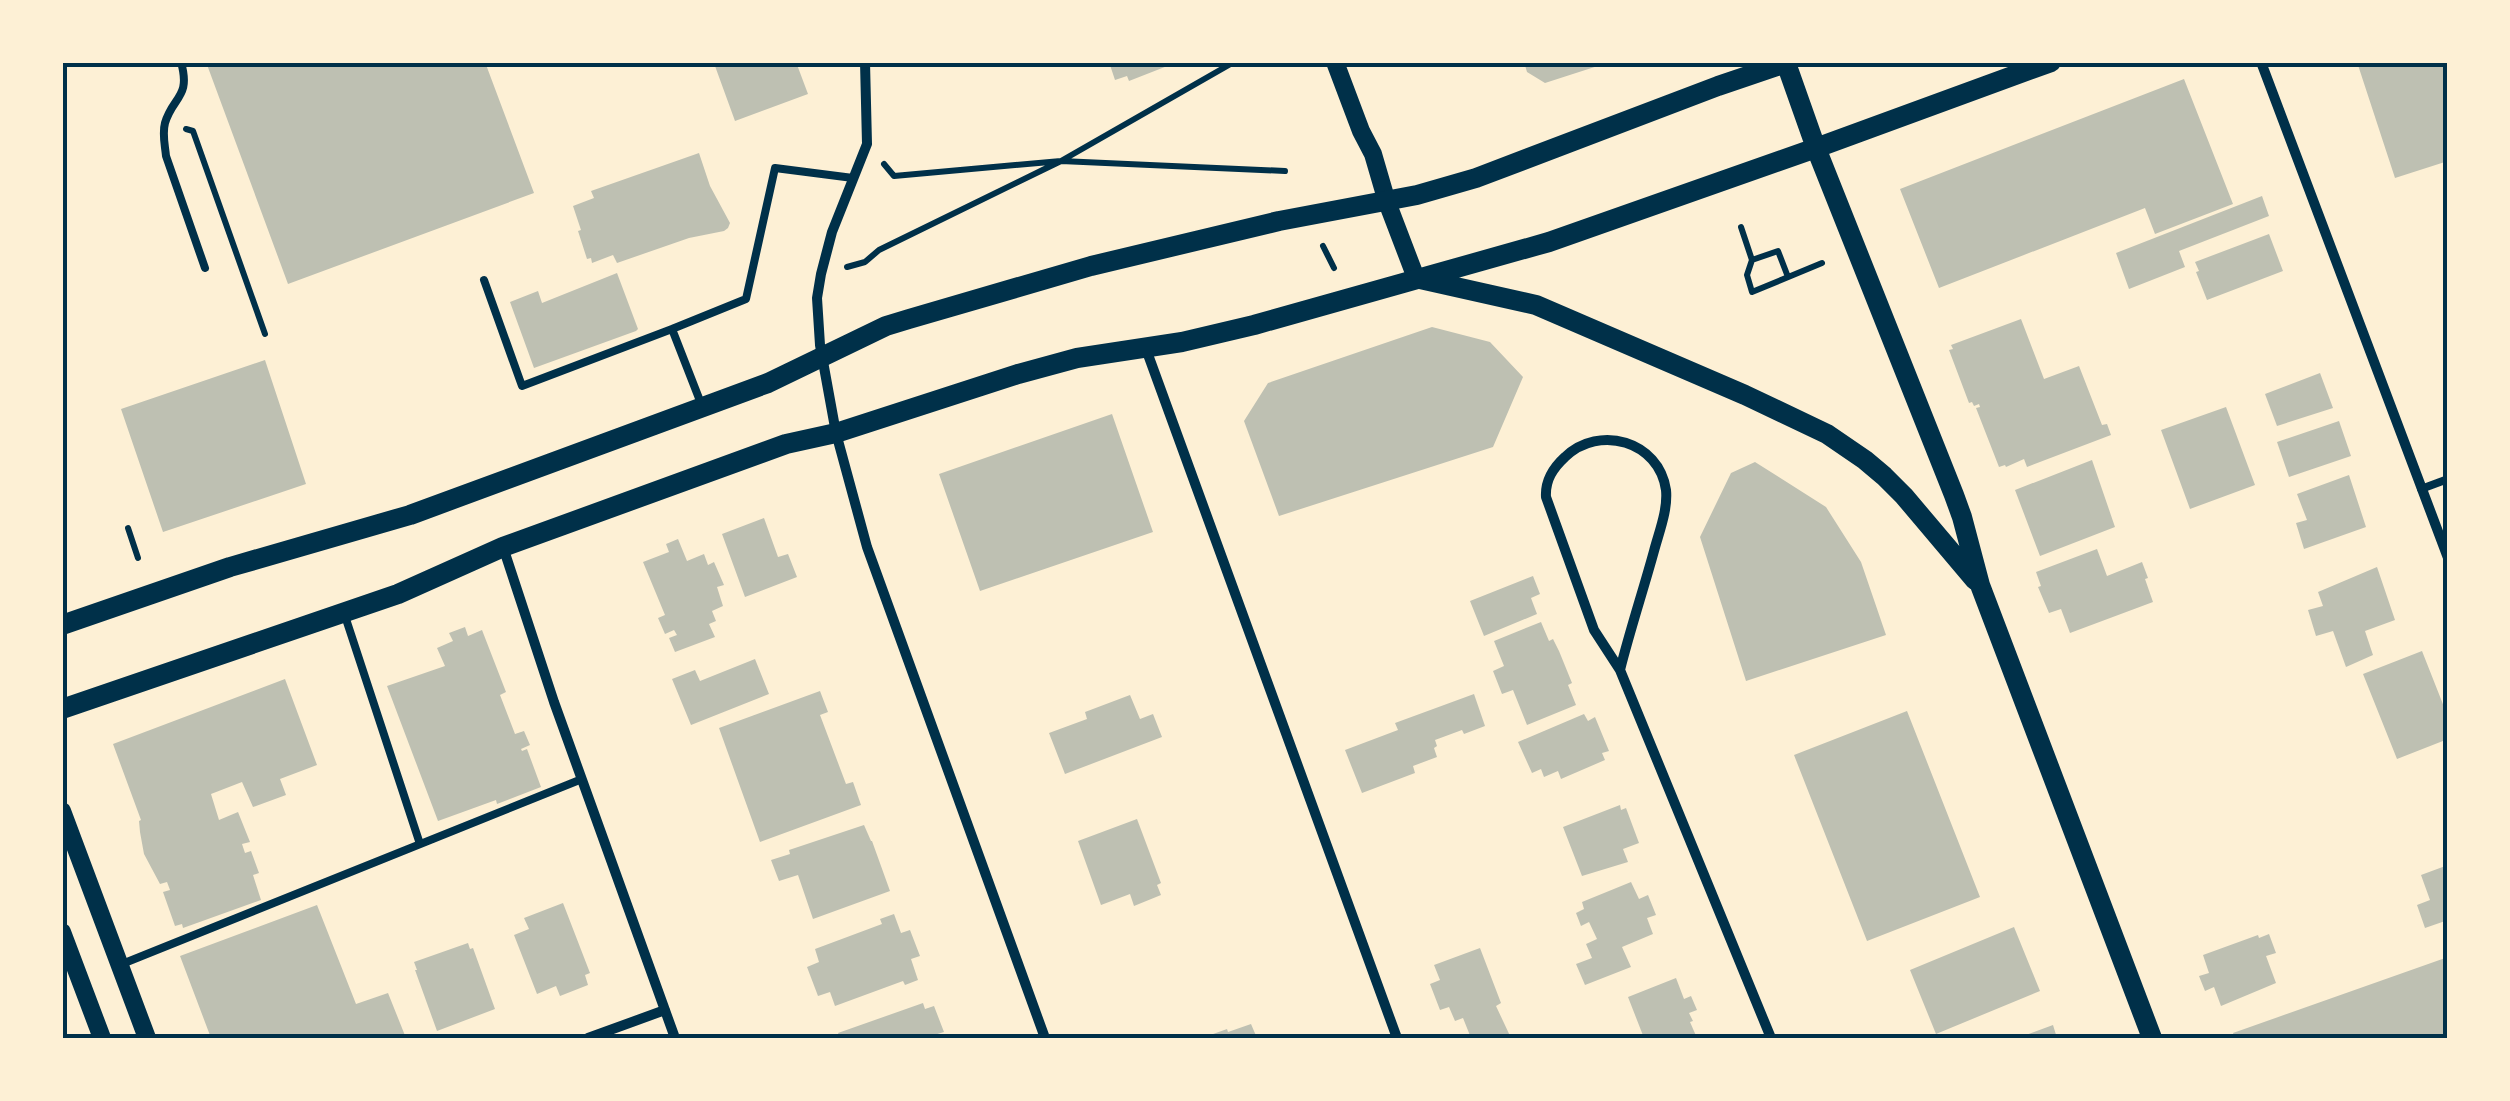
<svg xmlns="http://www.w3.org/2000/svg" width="2510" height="1101" viewBox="0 0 2510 1101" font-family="Helvetica,sans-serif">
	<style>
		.building { fill: #bec0b2 }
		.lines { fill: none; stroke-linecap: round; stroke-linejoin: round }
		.path { stroke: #003049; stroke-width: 6 }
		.service { stroke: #003049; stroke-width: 8 }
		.minor { stroke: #003049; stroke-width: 10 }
		.tertiary { stroke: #003049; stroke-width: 18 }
		.secondary { stroke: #003049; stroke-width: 20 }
		.neatline { fill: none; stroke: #003049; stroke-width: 4 }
	</style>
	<rect width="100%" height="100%" fill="#fdf0d5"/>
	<!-- building -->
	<path class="building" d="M206 62H485L534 193 288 284Z
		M723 62H796L808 94 735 121 715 66Z
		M1109 62H1175V63L1129 81 1127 76 1115 80Z
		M1524 62H1607V63L1545 83 1527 72Z
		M2357 62H2448V161L2395 178Z
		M2184 79 2233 204 2155 234 2145 208 1939 288 1900 189Z
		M699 153 710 186 730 223 728 228 724 231 689 238 617 263 613 255 592 263 591 258 587 259 578 231 581 230 573 206 594 198 591 191Z
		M2262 196 2269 216 2179 251 2185 267 2129 289 2116 253Z
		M2269 234 2283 271 2207 300 2196 272 2199 271 2195 262Z
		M617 273 638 329 636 331 534 368 510 302 538 291 542 303Z
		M2021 319 2044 379 2079 366 2102 425 2107 424 2111 435 2027 467 2024 459 2006 467 2005 465 1999 467 1976 408 1980 407 1979 404 1974 406 1972 402 1969 403 1949 350 1953 349 1951 345Z
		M1432 327 1490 342 1523 377 1493 447 1279 516 1244 421 1268 383Z
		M265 360 306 484 163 532 121 409Z
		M2320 373 2333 408 2277 426 2265 394Z
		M2226 407 2255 485 2190 509 2161 430Z
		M1112 414 1153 532 980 591 939 474Z
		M2339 421 2351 456 2289 477 2277 442Z
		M2092 460 2115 527 2040 556 2015 490Z
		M1755 462 1826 507 1861 562 1886 635 1746 681 1700 537 1731 473Z
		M2349 475 2366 527 2304 549 2296 523 2307 520 2297 494Z
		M764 518 778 557 788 554 797 577 745 597 722 534Z
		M678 539 687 561 704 554 708 565 714 562 724 585 717 587 723 606 712 611 716 621 709 624 715 637 675 652 669 638 677 635 674 630 665 634 658 618 665 615 643 562 669 552 666 544Z
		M2097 549 2107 576 2142 562 2148 578 2145 579 2153 602 2070 633 2061 609 2049 613 2038 587 2041 586 2036 572Z
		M2377 567 2395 620 2365 631 2373 655 2346 667 2333 631 2316 636 2308 610 2323 606 2318 592Z
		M1533 576 1540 594 1531 598 1537 614 1484 636 1470 601Z
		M1541 622 1549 641 1553 639 1559 651 1572 683 1568 685 1576 705 1527 725 1513 690 1502 694 1493 671 1504 666 1494 641Z
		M465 627 468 636 482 630 506 692 500 695 515 734 524 731 530 745 521 749 522 751 527 749 541 787 497 804 496 800 438 821 387 686 445 666 437 648 453 641 449 633Z
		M2422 651 2448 717V739L2397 759 2363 674Z
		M755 659 769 694 691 725 672 679 695 670 700 681Z
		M285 679 317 765 280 779 286 795 253 807 242 782 211 794 219 820 238 812 250 842 242 844 245 853 251 851 259 873 253 875 261 900 183 928 182 924 175 926 163 892 170 890 167 882 160 884 144 854 140 832 139 821 141 820 113 744Z
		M820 691 828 712 820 715 846 784 853 782 861 805 760 842 719 728Z
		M1474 694 1485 726 1464 734 1462 730 1435 740 1437 746 1434 748 1437 757 1413 766 1415 773 1362 793 1345 750 1398 730 1395 723Z
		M1130 695 1140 719 1153 714 1162 737 1065 774 1049 733 1087 719 1085 712Z
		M1907 711 1980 897 1867 941 1794 755Z
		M1584 714 1588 721 1595 717 1609 751 1602 753 1605 760 1561 779 1558 771 1544 777 1541 769 1532 773 1518 742Z
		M1620 805 1621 810 1626 808 1639 843 1623 849 1628 862 1582 876 1563 827Z
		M1137 819 1161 883 1157 885 1161 895 1134 906 1130 894 1101 905 1078 841Z
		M864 825 871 841H872L890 891 813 919 798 875 779 881 771 860 790 854 789 850Z
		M2448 865V920L2425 928 2417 905 2430 900 2421 875Z
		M1631 882 1639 899 1648 895 1656 915 1647 918 1653 934 1622 947 1631 967 1585 985 1576 964 1592 958 1586 944 1597 939 1589 922 1581 926 1576 913 1584 909 1582 902Z
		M563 903 590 973 585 975 588 985 560 996 556 986 537 994 514 935 529 929 524 918Z
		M317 905 356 1004 388 993 406 1038H211L180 956Z
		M894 914 901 933 910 930 920 956 911 959 918 980 905 985 903 981 835 1006 830 992 818 996 807 967 819 962 815 949 882 924 880 919Z
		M2014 927 2040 991 1936 1034 1910 970Z
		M2269 934 2276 953 2266 956 2276 983 2221 1006 2214 987 2205 991 2199 976 2209 973 2203 955 2258 935 2259 938Z
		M468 943 470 949 473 948 495 1009 437 1031 415 970H417L414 962Z
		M1480 948 1501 1003 1496 1006 1511 1038H1471L1463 1018 1455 1021 1449 1007 1440 1010 1430 984 1440 980 1434 965Z
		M2448 957V1038H2235L2233 1033Z
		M1676 978 1684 999 1691 996 1697 1010 1689 1013 1693 1021 1690 1022 1697 1038H1644L1628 997Z
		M923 1003 925 1009 934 1006 944 1032 934 1035 935 1038H840L838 1033Z
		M1251 1024 1257 1038H1202L1227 1029 1228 1032Z
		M2053 1025 2057 1038H2018Z"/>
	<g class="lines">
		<!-- path -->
		<path class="path" d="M186 129 193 131 265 334
			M884 164 894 176 1061 161 1285 171
			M1741 227 1752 260 1747 275 1752 292 1822 263
			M1323 246 1334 268
			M1752 260 1778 251 1788 277
			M847 267 865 262 879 250 1061 161 1234 62
			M128 528 138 558"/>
		<!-- service -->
		<path class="service" d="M181 62C191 98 173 96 165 123 162 134 165 145 166 156L205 268
			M484 280 522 386 672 329
			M702 406 672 329 746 299 775 168 853 178
			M2421 489 2448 479
			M345 616 420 844
			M122 964 582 779"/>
		<!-- minor -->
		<path class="minor" d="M865 62 867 144 832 232 821 274 817 298 820 345 836 433 867 547 1045 1038
			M2261 62 2448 558
			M1146 349 1397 1038
			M503 547 554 702 675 1038
			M1620 670C1630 630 1643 591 1654 551 1659 532 1668 510 1666 490 1659 441 1599 424 1565 457 1553 468 1545 480 1546 497L1594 630 1620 670 1771 1038
			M588 1038 665 1010"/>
		<!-- tertiary -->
		<path class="tertiary" d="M1335 62 1361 131 1373 154 1387 202 1416 278
			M62 811 147 1038
			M62 932 102 1038"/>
		<!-- secondary -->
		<path class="secondary" d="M1786 63 1816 148 1954 495 1962 517 1980 585 2152 1038
			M1420 279 1536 305 1745 395 1827 434 1865 460 1884 476 1904 496 1975 580
			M62 625 230 567 410 515 768 383 886 326 909 319 1091 266 1279 221 1417 195 1476 178 1718 86 1789 62
			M62 709 398 594 503 547 786 444 836 433 1018 374 1077 358 1182 342 1254 325 1549 242 1816 148 2051 62"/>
	</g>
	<!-- border -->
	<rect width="2510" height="1101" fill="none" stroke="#fdf0d5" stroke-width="130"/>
	<rect x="65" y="65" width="2380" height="971" class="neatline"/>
</svg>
